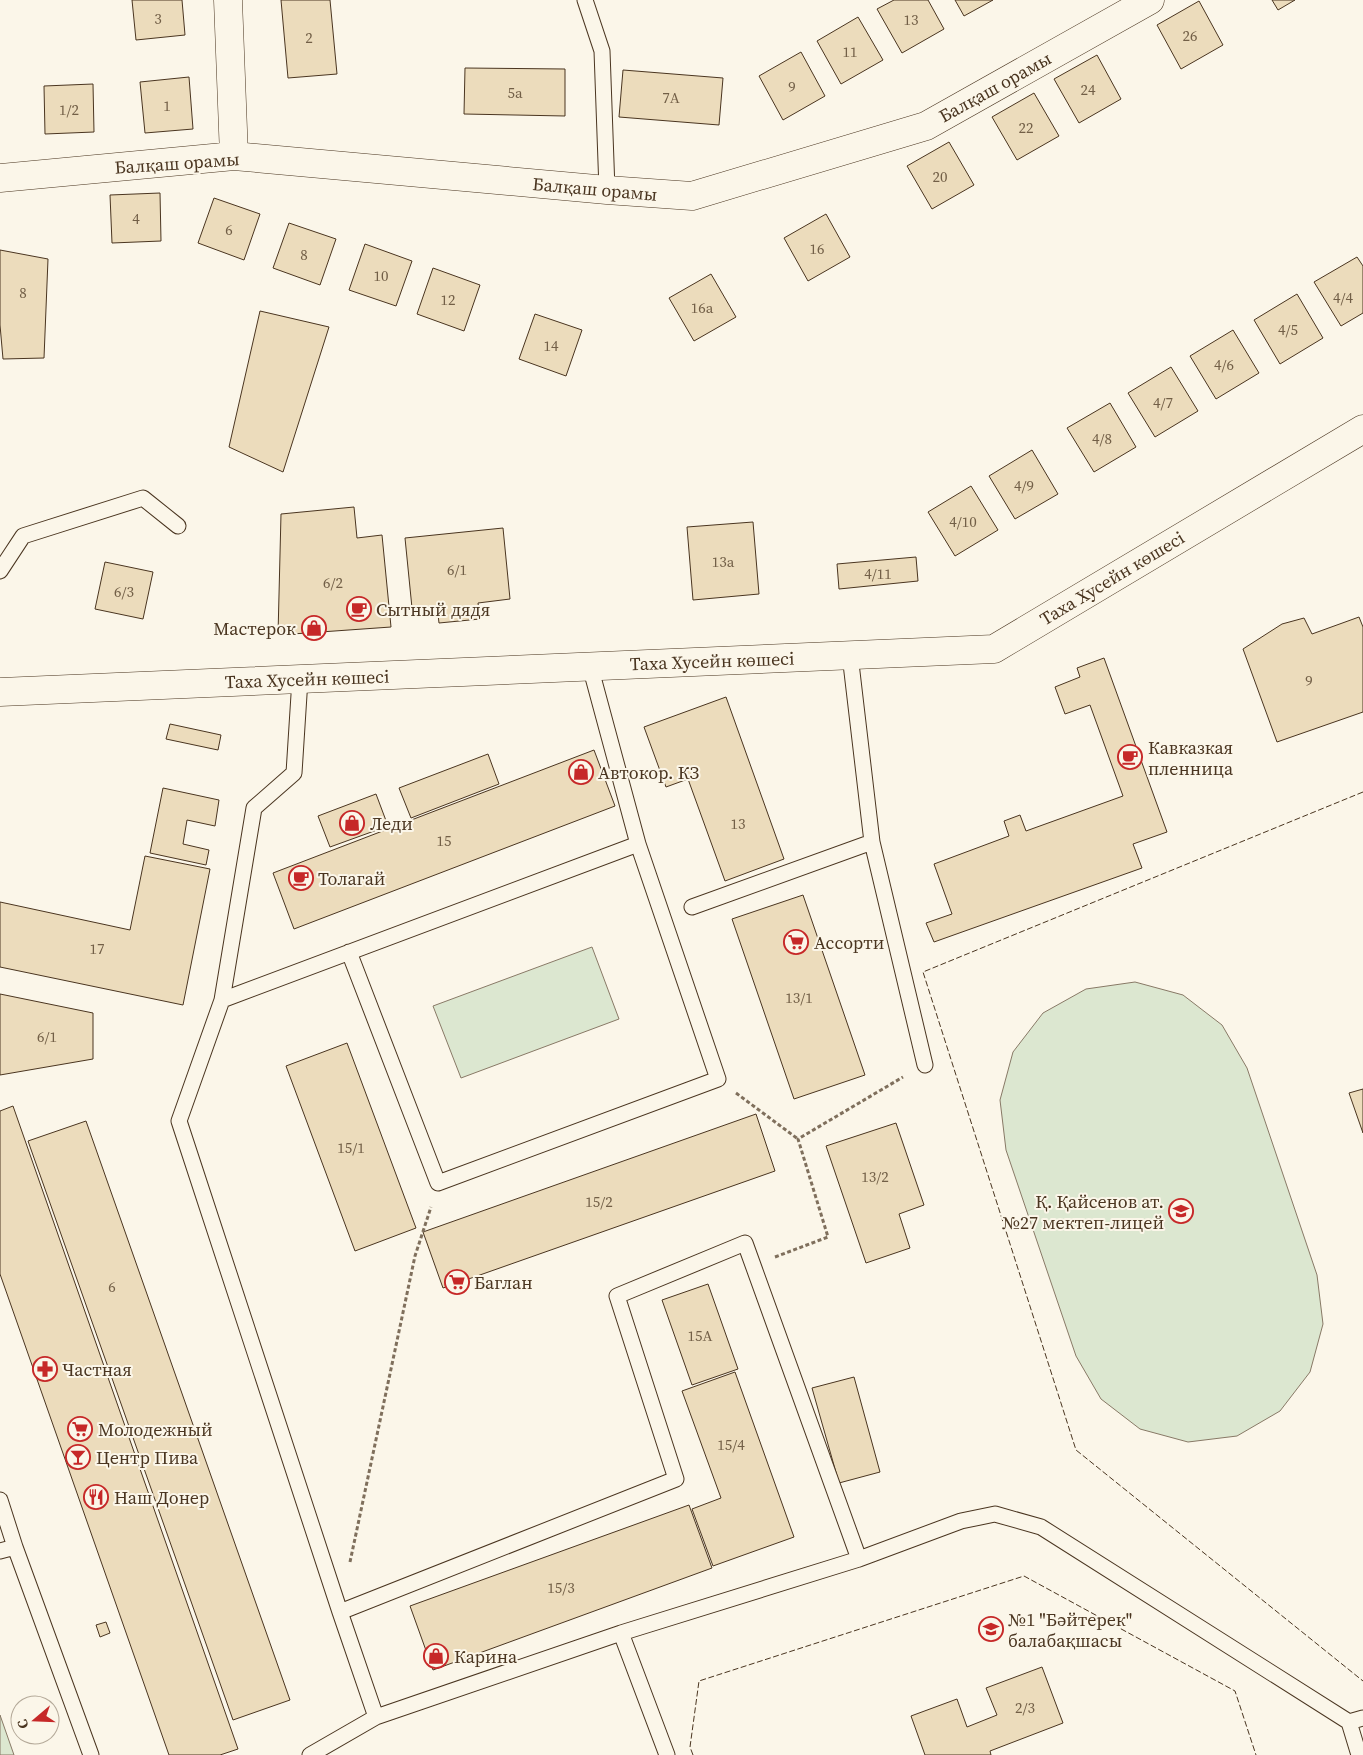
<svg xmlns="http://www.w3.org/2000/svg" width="1363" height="1755" viewBox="0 0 1363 1755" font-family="'Source Serif 4',serif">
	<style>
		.green { fill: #dce7d0; stroke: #887966 }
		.building { fill: #ecdcbc; stroke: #4a3520 }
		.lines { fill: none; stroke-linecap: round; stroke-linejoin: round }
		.lane-casing { stroke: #4a3520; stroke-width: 17 }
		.street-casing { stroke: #4a3520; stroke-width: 29 }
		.secondary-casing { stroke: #4a3520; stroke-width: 29 }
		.path { stroke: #7f6f5c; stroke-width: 3; stroke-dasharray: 4 2.5; stroke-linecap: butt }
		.lane { stroke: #fbf6e9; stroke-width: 15 }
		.street { stroke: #fbf6e9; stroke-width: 28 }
		.secondary { stroke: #fbf6e9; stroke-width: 28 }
		.fence { stroke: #4a3520; stroke-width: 1; stroke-dasharray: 6 2.5; stroke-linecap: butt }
		.labels { text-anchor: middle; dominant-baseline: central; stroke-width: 4; stroke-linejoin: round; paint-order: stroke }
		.number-label { font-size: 15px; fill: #725f47 }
		.street-label { font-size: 18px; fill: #4a3520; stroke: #fbf6e9 }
		.poi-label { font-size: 18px; fill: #4a3520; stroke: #fbf6e9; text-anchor: start }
	</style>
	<rect width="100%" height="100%" fill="#fbf6e9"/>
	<!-- green -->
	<path class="green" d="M592 947 619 1019 461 1078 433 1006Z
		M1135 982 1183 995 1222 1025 1247 1068 1317 1275 1323 1324 1310 1372 1280 1411 1237 1436 1188 1442 1140 1429 1101 1399 1076 1356 1006 1150 1000 1100 1013 1052 1043 1013 1086 989Z
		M0 1715 14 1755H0Z"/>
	<!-- building -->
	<path class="building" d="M132 0H182L185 35 136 40Z
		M281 0H330L337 74 288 78Z
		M894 0H928L944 29 902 53 877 9Z
		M955 0H993L964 16Z
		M1272 0H1295L1278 10Z
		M1199 1 1223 45 1181 69 1157 25Z
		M858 17 883 60 841 84 817 41Z
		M801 52 825 96 783 120 759 76Z
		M1097 55 1121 99 1079 123 1054 79Z
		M465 68 565 69V116L464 114Z
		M623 70 723 78 719 125 619 117Z
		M189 77 193 129 145 133 140 82Z
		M93 84 94 132 45 134 44 86Z
		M1034 93 1059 136 1017 160 992 117Z
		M949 142 974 185 932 209 907 166Z
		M160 193 161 241 112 243 110 195Z
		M214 198 260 214 244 260 198 243Z
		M826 214 850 257 808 281 784 238Z
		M289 223 336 239 320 285 273 268Z
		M365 244 412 261 396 306 349 290Z
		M0 250 48 259 44 358 3 359 0 325Z
		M1357 257 1363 266V313L1341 326 1314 282Z
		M433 268 480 285 464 331 417 314Z
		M711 274 736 317 694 341 669 298Z
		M1297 294 1323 338 1280 364 1254 320Z
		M260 311 329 327 283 472 229 447Z
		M535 314 582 330 566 376 519 359Z
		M1233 330 1259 373 1216 399 1190 356Z
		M1171 367 1198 411 1155 437 1128 393Z
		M1110 403 1136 447 1094 472 1067 428Z
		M1032 450 1058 494 1015 519 989 476Z
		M971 486 998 530 955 556 928 512Z
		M354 507 357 538 382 535 391 627 278 635 281 514Z
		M753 522 759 594 693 600 687 527Z
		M503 528 510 599 478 603 480 619 439 623 437 606 412 608 405 538Z
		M916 557 918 581 839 589 837 564Z
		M105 562 153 572 143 619 95 609Z
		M1359 617 1363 627V712L1277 742 1243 649 1282 624 1304 618 1312 634Z
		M1104 658 1167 832 1133 844 1142 868 934 942 926 923 952 914 934 864 1009 836 1004 821 1020 815 1026 831 1123 796 1090 705 1065 714 1055 687 1080 677 1077 668Z
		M726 697 784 859 725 881 688 779 666 787 644 727Z
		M170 724 221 735 218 750 166 739Z
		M594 750 615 806 294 929 273 873Z
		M488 754 499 784 411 818 399 788Z
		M163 788 219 800 215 826 187 820 183 844 209 850 206 865 150 853Z
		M376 794 388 826 330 847 318 816Z
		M145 856 210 869 183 1005 0 967V902L130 930Z
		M803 895 865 1075 794 1099 732 919Z
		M0 994 93 1013V1059L0 1075Z
		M347 1043 416 1228 355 1251 286 1066Z
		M1363 1089V1133L1349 1093Z
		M13 1106 238 1749 220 1755H169L0 1274V1111Z
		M756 1114 775 1171 443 1288 423 1232Z
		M86 1121 290 1700 233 1720 28 1141Z
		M896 1123 924 1205 899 1214 910 1248 866 1263 826 1146Z
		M708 1284 738 1369 692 1385 662 1300Z
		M735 1372 794 1537 713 1566 692 1509 721 1498 682 1391Z
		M854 1377 880 1472 839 1483 812 1388Z
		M689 1505 712 1568 433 1670 410 1606Z
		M106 1622 110 1633 100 1637 96 1625Z
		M1042 1667 1063 1723 990 1751 991 1755H925L911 1716 957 1699 967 1727 997 1715 986 1688Z"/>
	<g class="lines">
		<defs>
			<path id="lane" d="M585 0 602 51 607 190
				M0 571 23 536 143 498 178 526
				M300 679 294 773 254 808 222 1000 179 1121 340 1612 376 1717
				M872 842 925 1065
				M692 907 872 842 850 655
				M349 952 438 1183 718 1079 638 844 590 666
				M222 1000 638 844
				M0 1500 15 1547
				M0 1551 15 1547 91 1755
				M340 1612 676 1479 617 1296 745 1243 859 1559
				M621 1633 667 1755
				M1349 1722 1359 1755
				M310 1755 376 1717 621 1633 859 1559 961 1521 995 1514 1041 1527 1349 1722 1363 1718"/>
			<path id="street" d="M228 0 234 156
				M0 178 234 156 607 190 692 196 926 126 1150 0"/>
			<path id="secondary" d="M0 692 994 649 1363 429"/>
		</defs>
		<!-- lane casing -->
		<use href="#lane" class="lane-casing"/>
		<!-- street casing -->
		<use href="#street" class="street-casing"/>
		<!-- secondary casing -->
		<use href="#secondary" class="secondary-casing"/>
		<!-- path -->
		<path class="path" d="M736 1093 798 1139
			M775 1257 828 1237 798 1139 903 1077
			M350 1562 415 1256 431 1207"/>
		<!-- lane -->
		<use href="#lane" class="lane"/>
		<!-- street -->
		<use href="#street" class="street"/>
		<!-- secondary -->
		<use href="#secondary" class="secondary"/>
		<!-- fence -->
		<path class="fence" d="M1363 792 923 972 1076 1450 1363 1681
			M693 1755 690 1747 699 1681 1024 1576 1235 1691 1256 1755"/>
	</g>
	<!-- icons -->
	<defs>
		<symbol id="cafe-ring" viewBox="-11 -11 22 22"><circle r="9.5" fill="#fbf6e9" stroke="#c62828" stroke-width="1.5"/><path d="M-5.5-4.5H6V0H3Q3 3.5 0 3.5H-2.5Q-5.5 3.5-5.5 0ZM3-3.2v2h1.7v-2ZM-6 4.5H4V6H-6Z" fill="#c62828"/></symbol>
		<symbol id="shop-ring" viewBox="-11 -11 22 22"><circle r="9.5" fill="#fbf6e9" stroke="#c62828" stroke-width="1.5"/><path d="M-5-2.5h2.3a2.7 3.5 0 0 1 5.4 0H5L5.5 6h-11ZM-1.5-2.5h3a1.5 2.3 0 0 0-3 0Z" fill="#c62828"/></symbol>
		<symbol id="supermarket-ring" viewBox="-11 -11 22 22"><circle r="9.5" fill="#fbf6e9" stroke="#c62828" stroke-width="1.5"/><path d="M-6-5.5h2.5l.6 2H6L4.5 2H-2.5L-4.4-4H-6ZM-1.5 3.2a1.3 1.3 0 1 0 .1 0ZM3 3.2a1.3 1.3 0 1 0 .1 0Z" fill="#c62828"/></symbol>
		<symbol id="school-ring" viewBox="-11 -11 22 22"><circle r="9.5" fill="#fbf6e9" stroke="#c62828" stroke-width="1.5"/><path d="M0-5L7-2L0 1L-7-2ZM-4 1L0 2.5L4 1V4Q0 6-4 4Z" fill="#c62828"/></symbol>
		<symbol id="pharmacy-ring" viewBox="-11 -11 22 22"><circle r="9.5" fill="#fbf6e9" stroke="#c62828" stroke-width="1.5"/><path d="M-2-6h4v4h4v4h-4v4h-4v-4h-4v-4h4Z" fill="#c62828"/></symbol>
		<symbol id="bar-ring" viewBox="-11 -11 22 22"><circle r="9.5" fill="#fbf6e9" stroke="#c62828" stroke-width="1.5"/><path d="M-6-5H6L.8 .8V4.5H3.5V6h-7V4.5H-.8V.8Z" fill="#c62828"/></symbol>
		<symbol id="restaurant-ring" viewBox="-11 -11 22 22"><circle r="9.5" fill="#fbf6e9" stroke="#c62828" stroke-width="1.5"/><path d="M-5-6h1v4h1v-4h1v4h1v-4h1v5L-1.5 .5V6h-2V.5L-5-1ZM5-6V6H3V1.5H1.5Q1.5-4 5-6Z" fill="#c62828"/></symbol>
	</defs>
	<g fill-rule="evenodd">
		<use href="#cafe-ring" x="345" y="595" width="28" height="28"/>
		<use href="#shop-ring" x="300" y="614" width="28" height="28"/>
		<use href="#cafe-ring" x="1116" y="743" width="28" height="28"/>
		<use href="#shop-ring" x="567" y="758" width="28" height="28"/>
		<use href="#shop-ring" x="338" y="809" width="28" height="28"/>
		<use href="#cafe-ring" x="287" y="864" width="28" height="28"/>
		<use href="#supermarket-ring" x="782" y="928" width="28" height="28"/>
		<use href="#school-ring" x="1167" y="1197" width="28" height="28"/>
		<use href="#supermarket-ring" x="443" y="1268" width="28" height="28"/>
		<use href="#pharmacy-ring" x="31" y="1355" width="28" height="28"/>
		<use href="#supermarket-ring" x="66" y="1415" width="28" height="28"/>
		<use href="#bar-ring" x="64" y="1443" width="28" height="28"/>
		<use href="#restaurant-ring" x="82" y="1483" width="28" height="28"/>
		<use href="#school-ring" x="977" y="1615" width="28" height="28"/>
		<use href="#shop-ring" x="422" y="1642" width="28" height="28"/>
	</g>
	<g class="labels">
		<!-- number labels -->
		<g class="number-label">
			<text x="158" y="18">3</text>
			<text x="911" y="19">13</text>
			<text x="1190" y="35">26</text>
			<text x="309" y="37">2</text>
			<text x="850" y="51">11</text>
			<text x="792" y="86">9</text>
			<text x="1088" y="89">24</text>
			<text x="515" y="92">5а</text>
			<text x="671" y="97">7А</text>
			<text x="167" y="105">1</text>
			<text x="69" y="109">1/2</text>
			<text x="1026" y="127">22</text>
			<text x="940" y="176">20</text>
			<text x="136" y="218">4</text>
			<text x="229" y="229">6</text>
			<text x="817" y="248">16</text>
			<text x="304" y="254">8</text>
			<text x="381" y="275">10</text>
			<text x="23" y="292">8</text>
			<text x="1343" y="297">4/4</text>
			<text x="448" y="299">12</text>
			<text x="702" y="307">16а</text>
			<text x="1288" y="329">4/5</text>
			<text x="551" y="345">14</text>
			<text x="1224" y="364">4/6</text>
			<text x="1163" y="402">4/7</text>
			<text x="1102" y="438">4/8</text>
			<text x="1024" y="485">4/9</text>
			<text x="963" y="521">4/10</text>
			<text x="723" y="561">13а</text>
			<text x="457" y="569">6/1</text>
			<text x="878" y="573">4/11</text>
			<text x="333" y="582">6/2</text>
			<text x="124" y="591">6/3</text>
			<text x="1309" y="680">9</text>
			<text x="738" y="823">13</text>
			<text x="444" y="840">15</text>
			<text x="97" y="948">17</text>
			<text x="799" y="997">13/1</text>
			<text x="47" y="1036">6/1</text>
			<text x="351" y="1147">15/1</text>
			<text x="875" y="1176">13/2</text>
			<text x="599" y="1201">15/2</text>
			<text x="112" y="1286">6</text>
			<text x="700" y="1335">15А</text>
			<text x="731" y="1444">15/4</text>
			<text x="561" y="1587">15/3</text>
			<text x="1025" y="1707">2/3</text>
		</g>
		<!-- street labels -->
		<g class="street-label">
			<text transform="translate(995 87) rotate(-29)">Балқаш орамы</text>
			<text transform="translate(177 163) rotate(-4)">Балқаш орамы</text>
			<text transform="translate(595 189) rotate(5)">Балқаш орамы</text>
			<text transform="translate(1112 578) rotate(-31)">Таха Хусейн көшесі</text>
			<text transform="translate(712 661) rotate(-2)">Таха Хусейн көшесі</text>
			<text transform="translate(307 679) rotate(-2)">Таха Хусейн көшесі</text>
		</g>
		<!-- poi labels -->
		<g class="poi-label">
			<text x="376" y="609">Сытный дядя</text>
			<text x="296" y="628" text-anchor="end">Мастерок</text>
			<text x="1148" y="747">Кавказкая<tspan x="1148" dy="21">пленница</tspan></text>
			<text x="598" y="772">Автокор. КЗ</text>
			<text x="370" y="823">Леди</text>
			<text x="318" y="878">Толагай</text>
			<text x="814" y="942">Ассорти</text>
			<text x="1164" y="1201" text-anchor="end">Қ. Қайсенов ат.<tspan x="1164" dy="21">№27 мектеп-лицей</tspan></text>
			<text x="474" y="1282">Баглан</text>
			<text x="62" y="1369">Частная</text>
			<text x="98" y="1429">Молодежный</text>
			<text x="96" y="1457">Центр Пива</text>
			<text x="114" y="1497">Наш Донер</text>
			<text x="1008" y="1619">№1 "Бәйтерек"<tspan x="1008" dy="21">балабақшасы</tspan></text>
			<text x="454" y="1656">Карина</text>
		</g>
	</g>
	<!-- north arrow -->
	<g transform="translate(35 1720) rotate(251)"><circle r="24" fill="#fbf6e9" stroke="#b4a999"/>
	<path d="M0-4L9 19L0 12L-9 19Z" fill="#c62828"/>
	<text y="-8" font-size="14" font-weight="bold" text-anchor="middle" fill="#4a3520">С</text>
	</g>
</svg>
